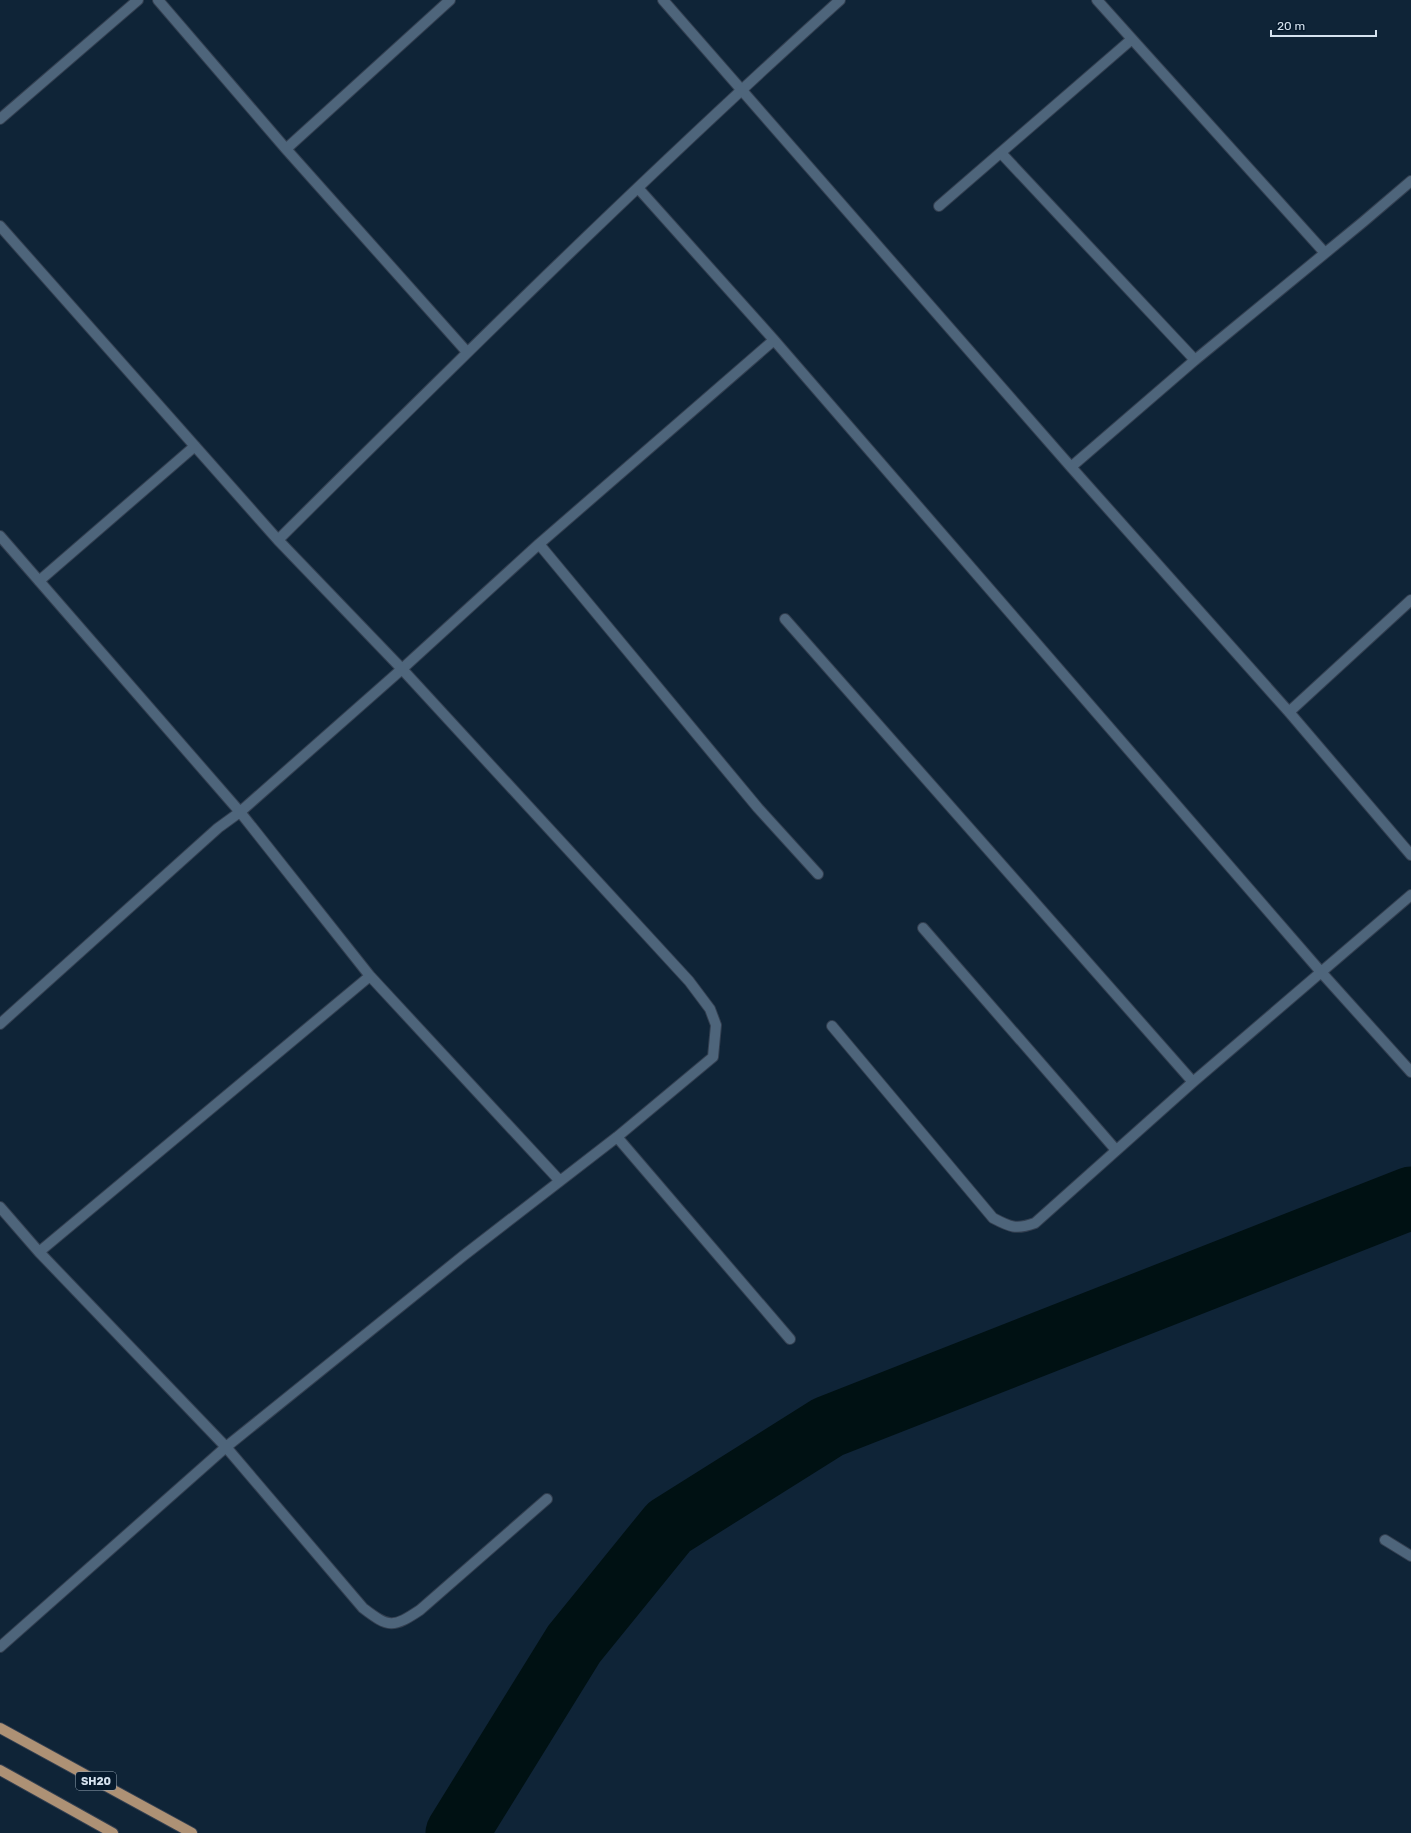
<svg xmlns="http://www.w3.org/2000/svg" width="1411" height="1833" viewBox="0 0 1411 1833" font-family="Rubik,sans-serif">
	<style>
		.lines { fill: none; stroke-linecap: round; stroke-linejoin: round }
		.river { stroke: #001113; stroke-width: 63 }
		.service-casing { stroke: #333f50; stroke-width: 12 }
		.minor-casing { stroke: #333f50; stroke-width: 12 }
		.primary-casing { stroke: #333f50; stroke-width: 12 }
		.service { stroke: #4e657b; stroke-width: 10 }
		.minor { stroke: #4e657b; stroke-width: 10 }
		.primary { stroke: #ad9175; stroke-width: 10 }
		.labels { text-anchor: middle; dominant-baseline: central; stroke-width: 3; stroke-linejoin: round; paint-order: stroke }
		.shield { fill: #061a2d; stroke: #97a6b5; stroke-width: 1 }
		.shield-label { font-size: 11px; font-weight: bold; fill: #d5e2ef }
	</style>
	<rect width="100%" height="100%" fill="#0f2437"/>
	<g class="lines">
		<!-- river -->
		<path class="river" d="M457 1833 574 1644 669 1527 828 1427 1411 1198"/>
		<defs>
			<path id="service" d="M1385 1540 1411 1556"/>
			<path id="minor" d="M158 0 286 149 467 352
				M663 0 1071 467 1289 712 1411 855
				M1132 39 1325 253
				M0 119 138 0
				M286 149 450 0
				M1001 153 1195 360
				M638 188 774 340 1321 972 1411 1072
				M939 206 1132 39 1097 0
				M0 226 278 540 402 669 689 981 710 1009 716 1025 713 1057 617 1137 463 1256 226 1447 0 1647
				M1071 467 1195 360 1363 222 1411 181
				M0 536 240 812 370 976 560 1181
				M278 540C462 357 647 174 840 0
				M539 544 758 808 818 874
				M39 581 195 446
				M785 619 1193 1082
				M1289 712 1411 600
				M923 928 1116 1150
				M0 1024 218 828 240 812 402 669 539 544 774 340
				M832 1026 993 1218C1010 1227 1016 1230 1035 1223L1193 1082 1411 895
				M617 1137 790 1339
				M0 1207 39 1252 226 1447 363 1608C389 1628 393 1628 420 1610L547 1499
				M39 1252 370 976"/>
			<path id="primary" d="M0 1728 192 1833
				M0 1770 113 1833"/>
		</defs>
		<!-- service casing -->
		<use href="#service" class="service-casing"/>
		<!-- minor casing -->
		<use href="#minor" class="minor-casing"/>
		<!-- primary casing -->
		<use href="#primary" class="primary-casing"/>
		<!-- service -->
		<use href="#service" class="service"/>
		<!-- minor -->
		<use href="#minor" class="minor"/>
		<!-- primary -->
		<use href="#primary" class="primary"/>
	</g>
	<g class="labels">
		<!-- shield labels -->
		<rect class="shield" x="76" y="1772" width="40" height="18" rx="3"/>
		<g class="shield-label">
			<text x="96" y="1781">SH20</text>
		</g>
	</g>
	<!-- scale -->
	<path d="M1271 30v6h105v-6" fill="none" stroke="#d5e2ef" stroke-width="2"/>
	<text x="1277" y="30" font-size="12" fill="#d5e2ef" stroke="#061a2d" stroke-width="3" paint-order="stroke">20 m</text>
</svg>
